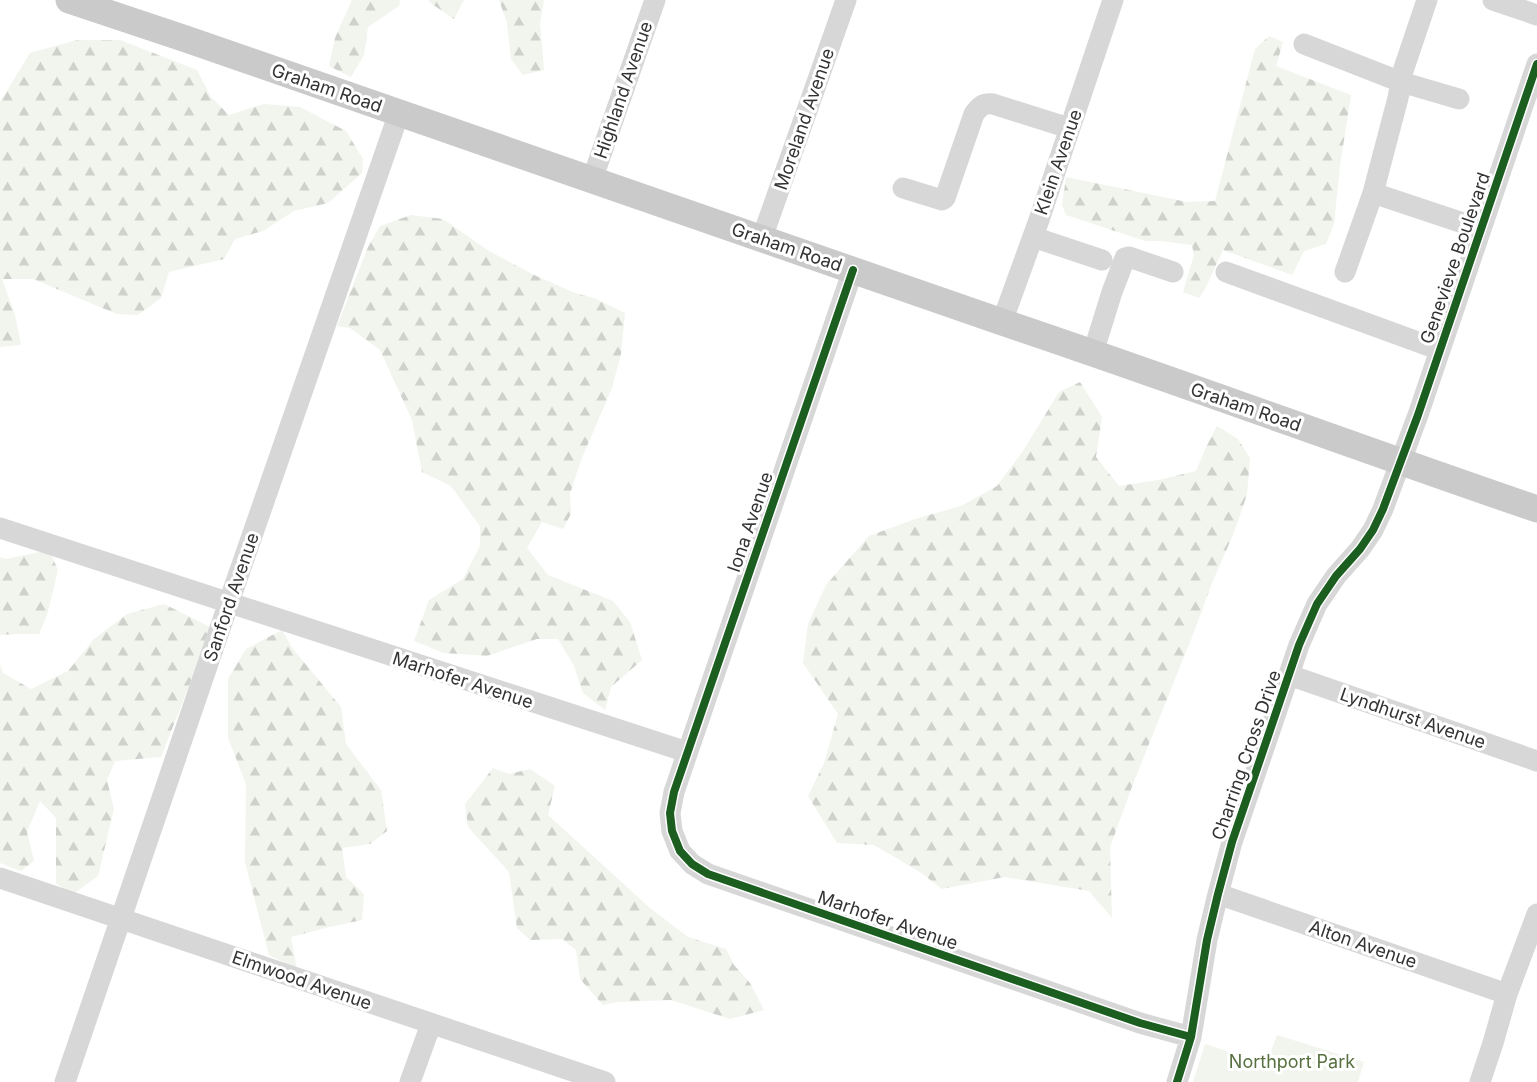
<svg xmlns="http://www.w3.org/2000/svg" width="1537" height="1082" viewBox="0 0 1537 1082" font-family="Inter,sans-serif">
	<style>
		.green { fill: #f1f5ed }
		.forest { fill: url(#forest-firs) }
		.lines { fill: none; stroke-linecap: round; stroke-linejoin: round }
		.minor { stroke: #d7d7d7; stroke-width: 21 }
		.major { stroke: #cacaca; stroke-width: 27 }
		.cycleway-casing { stroke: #fff; stroke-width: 11 }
		.cycleway { stroke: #1b5e20; stroke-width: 8 }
		.labels { text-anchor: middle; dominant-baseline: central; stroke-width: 6; stroke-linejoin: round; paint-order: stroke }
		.street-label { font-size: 18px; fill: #333; stroke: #fff }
		.park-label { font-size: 18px; fill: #56703f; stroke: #fff }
	</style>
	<defs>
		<pattern id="forest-firs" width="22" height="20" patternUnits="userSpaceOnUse" patternTransform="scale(1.5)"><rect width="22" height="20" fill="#f1f5ed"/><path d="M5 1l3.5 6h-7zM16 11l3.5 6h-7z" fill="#cfd2cc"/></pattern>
	</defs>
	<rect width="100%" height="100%" fill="#fff"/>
	<!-- green -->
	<path class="green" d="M1277 1035 1364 1062 1358 1082H1193L1205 1044 1266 1064Z"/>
	<!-- forest -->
	<path class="forest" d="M352 0H400L399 6 368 27 364 55 351 77 329 66 335 38Z
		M430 0H464L454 19 429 2Z
		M499 0H544L540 23 544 70 523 75 511 59 507 23Z
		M1269 36 1283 42 1276 66 1351 95 1340 166 1334 224 1326 244 1304 251 1292 275 1223 250 1206 287 1199 298 1183 292 1194 255 1192 245 1161 241H1145L1066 215 1062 205 1066 177 1187 202 1215 201 1255 49Z
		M77 40H120L197 70 211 97 229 115 264 104 300 107 346 131 363 159 362 173 328 203 294 211 263 231 235 239 224 259 169 272 161 298 138 315 117 314 33 279H2L15 315 21 345 0 347V102L30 53Z
		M411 215 443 219 489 251 532 274 575 293 594 298 625 313 621 354 612 388 581 460 570 494 571 514 563 529 542 522 527 548 548 575 613 601 630 622 642 660 611 687 605 710 583 693 574 666 558 639H537L487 656 444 653 414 641 429 600 463 579 480 546V526L451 486 422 472 412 420 380 350 350 328 337 326 368 247 380 226Z
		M1080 382 1102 417 1096 457 1119 486 1158 480 1196 471 1208 443 1217 426 1238 439 1250 458 1247 495 1233 535 1212 583 1197 624 1133 784 1110 847 1112 918 1089 891 1005 877 942 889 920 872 874 845 837 843 808 796 824 763 838 714 803 663 808 624 826 585 869 536 915 519 961 506 997 486 1023 451 1059 392Z
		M49 550 58 570 47 615 39 634H16L0 635V557L6 559Z
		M164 604 212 628 161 757 115 761 107 780 114 809 98 876 72 895 56 883V818L40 801 27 832 34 861 21 871 0 863V665L3 673 31 689 68 671 94 639 127 614Z
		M282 630 293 649 341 707 346 744 381 790 387 831 370 844 342 848 346 877 364 894 362 920 329 927 291 937 297 969 269 955 245 862 246 784 228 738V679L246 649Z
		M493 768 509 774 530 769 555 786 548 815 650 908 688 937 726 949 734 965 750 983 764 1010 730 1019 671 1000 618 1002 603 1005 580 979 576 950 562 939 530 940 517 928 509 872 468 827 465 804Z"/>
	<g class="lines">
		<!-- minor -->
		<path class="minor" d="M1427 0 1403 71 1398 98 1373 193 1481 229
			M1493 0 1537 15
			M1304 44 1401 82 1459 99
			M592 180 655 0
			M903 188 942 200 945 198 974 114C980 106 983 103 993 104L1069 128
			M1033 237 1102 260
			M762 238 846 0
			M853 270 674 792 670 813 672 831 680 851 692 864 708 874 1140 1023 1191 1037
			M1226 272 1440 350
			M1345 272 1373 193
			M1002 322 1039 220 1113 0
			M1093 353 1112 292 1125 258 1129 257 1173 272
			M0 528 687 752
			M1289 675 1537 761
			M0 878 605 1082
			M1218 894 1507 994
			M65 1082 229 602 399 113
			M410 1082 431 1024
			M1177 1082 1191 1037 1207 940 1218 894 1232 842 1299 645 1317 604 1336 576 1360 549 1373 530 1383 509 1418 415 1537 64
			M1480 1082 1493 1043 1507 994 1537 914"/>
		<!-- major -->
		<path class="major" d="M69 0 186 39 1002 322C1181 382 1358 448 1537 509"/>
		<defs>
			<path id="cycleway" d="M853 270 674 792 670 813 672 831 680 851 692 864 708 874 1140 1023 1191 1037
				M1177 1082 1191 1037 1207 940 1218 894 1232 842 1299 645 1317 604 1336 576 1360 549 1373 530 1383 509 1418 415 1537 64"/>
		</defs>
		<!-- cycleway casing -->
		<use href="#cycleway" class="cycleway-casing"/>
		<!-- cycleway -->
		<use href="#cycleway" class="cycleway"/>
	</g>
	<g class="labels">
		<!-- street labels -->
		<g class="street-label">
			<text transform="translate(327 88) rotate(19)">Graham Road</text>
			<text transform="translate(623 90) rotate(-71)">Highland Avenue</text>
			<text transform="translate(804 119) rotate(-71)">Moreland Avenue</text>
			<text transform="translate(1058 162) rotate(-71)">Klein Avenue</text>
			<text transform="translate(787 247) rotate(19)">Graham Road</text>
			<text transform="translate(1455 258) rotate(-71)">Genevieve Boulevard</text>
			<text transform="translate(1246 407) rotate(19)">Graham Road</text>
			<text transform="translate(750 522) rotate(-71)">Iona Avenue</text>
			<text transform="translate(231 597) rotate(-71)">Sanford Avenue</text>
			<text transform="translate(463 680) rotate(18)">Marhofer Avenue</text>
			<text transform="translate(1413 718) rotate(19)">Lyndhurst Avenue</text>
			<text transform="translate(1246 755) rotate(-71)">Charring Cross Drive</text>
			<text transform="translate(888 920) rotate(19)">Marhofer Avenue</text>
			<text transform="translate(1363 944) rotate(19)">Alton Avenue</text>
			<text transform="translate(302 980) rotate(19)">Elmwood Avenue</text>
		</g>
		<!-- park labels -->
		<g class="park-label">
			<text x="1292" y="1061">Northport Park</text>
		</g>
	</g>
</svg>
